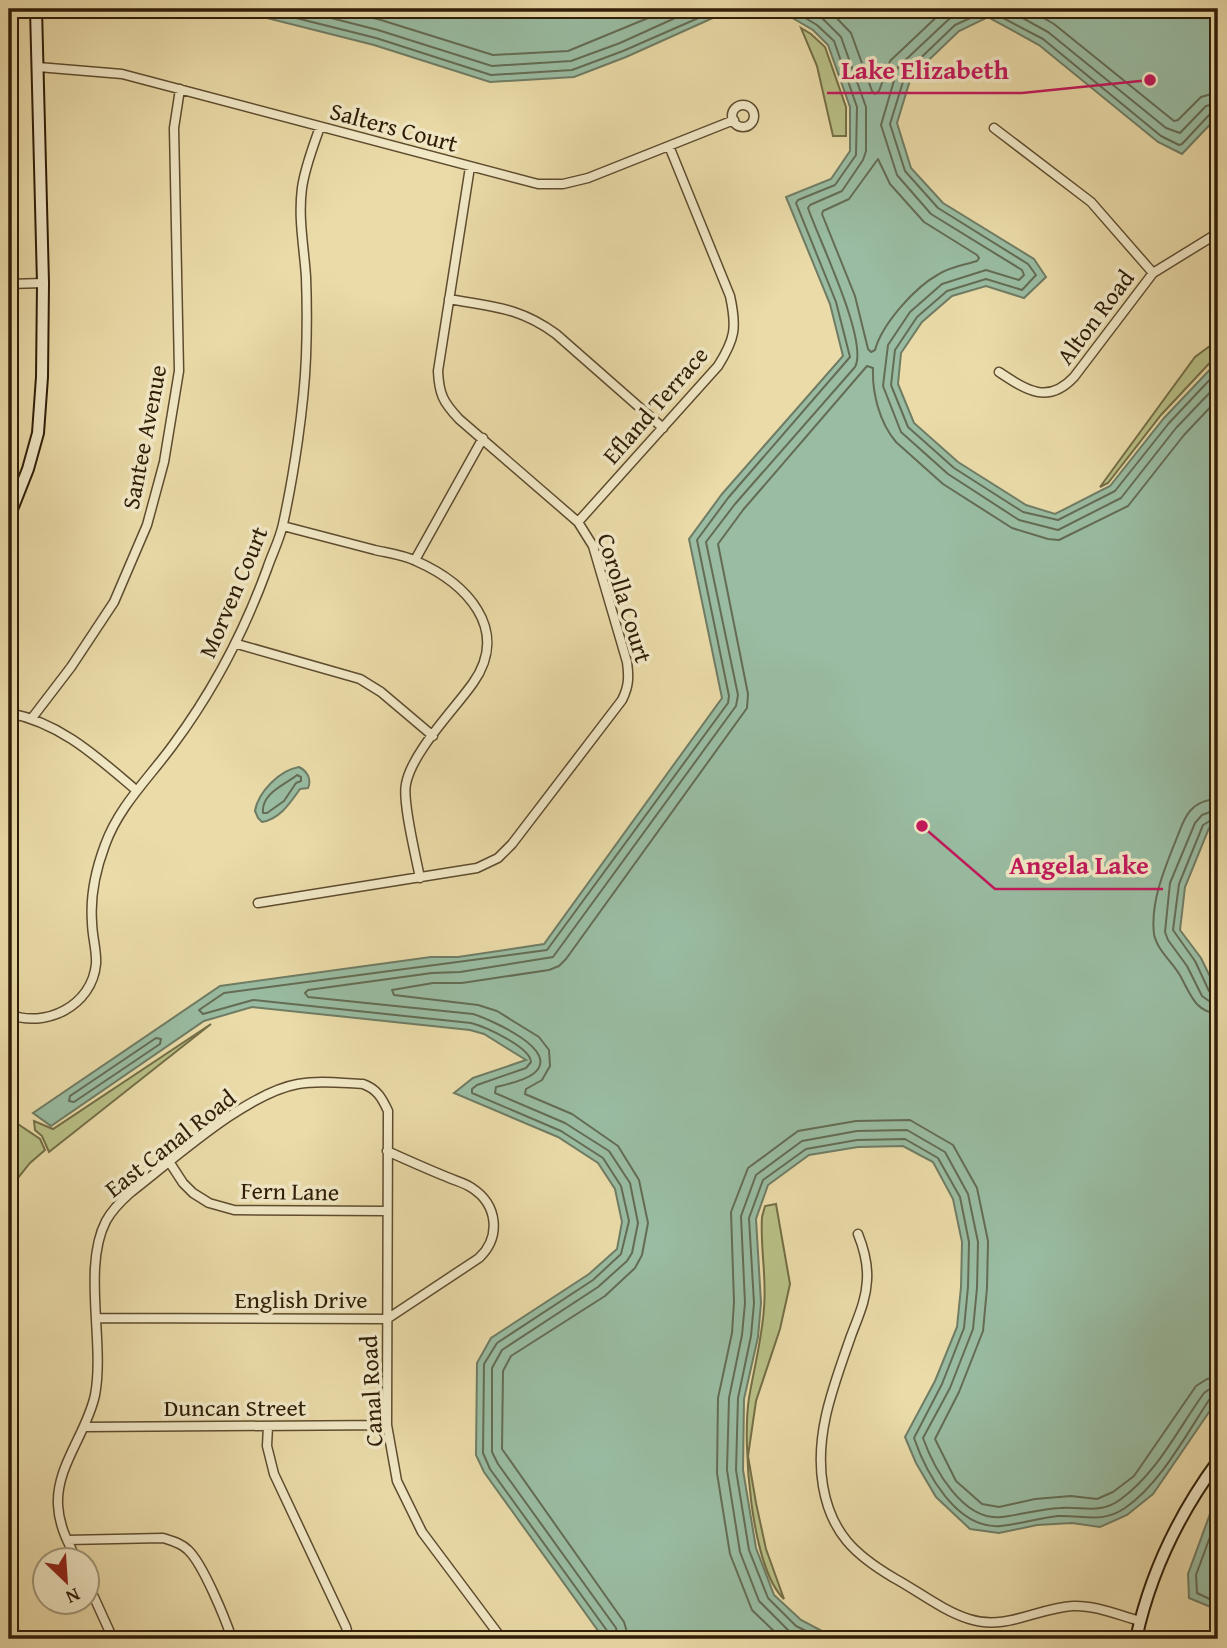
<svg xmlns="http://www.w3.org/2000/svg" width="1227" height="1648" viewBox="0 0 1227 1648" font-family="'Gentium Book Plus',serif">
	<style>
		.green { fill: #b8c086; stroke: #746e46; stroke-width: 2 }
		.water { fill: #99bca2; stroke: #6f7c64; stroke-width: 2 }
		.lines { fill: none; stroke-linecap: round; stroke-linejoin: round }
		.shore { stroke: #646c54; stroke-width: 2 }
		.street-casing { stroke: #5e4c2f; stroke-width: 11 }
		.secondary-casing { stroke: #2f1d07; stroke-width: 14 }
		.street { stroke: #f1e8c6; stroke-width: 8 }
		.secondary { stroke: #f1e8c6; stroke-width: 10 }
		.labels { text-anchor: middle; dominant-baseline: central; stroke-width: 7; stroke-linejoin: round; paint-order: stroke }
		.street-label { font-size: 24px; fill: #2f1d07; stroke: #f1e8c6 }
		.leader { fill: none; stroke: #c2185b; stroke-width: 2.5 }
		.callout-dot { fill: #c2185b; stroke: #f1e8c6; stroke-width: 2.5 }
		.callout-label { font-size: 26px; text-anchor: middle; font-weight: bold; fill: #c2185b; stroke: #f1e8c6; stroke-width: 7; stroke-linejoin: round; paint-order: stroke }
	</style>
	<rect width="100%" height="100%" fill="#eadba8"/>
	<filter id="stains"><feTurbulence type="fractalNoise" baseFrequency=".00286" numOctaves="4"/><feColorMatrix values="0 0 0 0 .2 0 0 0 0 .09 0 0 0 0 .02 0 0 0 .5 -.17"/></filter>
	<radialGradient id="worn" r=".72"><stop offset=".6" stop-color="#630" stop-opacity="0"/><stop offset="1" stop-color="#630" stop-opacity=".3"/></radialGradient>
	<!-- green -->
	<path class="green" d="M801 28 811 34 825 47 846 107V136H833L817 66Z
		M1218 340V354L1161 415 1108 483 1100 487 1195 357Z
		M211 1024 49 1152 42 1136 35 1130 34 1121 53 1129Z
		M9 1118 40 1139 45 1150 30 1163 14 1183 9 1216 11 1259 9 1318Z
		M776 1204 790 1284 780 1329 756 1401 748 1456 756 1503 766 1549 784 1599C751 1568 742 1443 749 1398 754 1368 762 1339 764 1308 767 1278 760 1248 762 1217L765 1206Z"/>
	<!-- water -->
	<path class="water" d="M231 9H742L715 17 626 57 574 77 490 82 374 45Z
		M777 9H1218V116L1182 154 1158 142 1039 45 988 17 959 31 911 77 897 123 911 168 943 203 1034 259 1046 277 1024 298 986 286 952 296 922 322 901 353 898 384 914 423 958 462 1026 505 1055 514 1110 486 1164 418 1218 361V824L1209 828 1185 887 1180 930 1201 958 1218 993V1399L1153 1494 1127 1515 1100 1527 1072 1523 1037 1525 999 1533 970 1529 936 1497 916 1463 905 1437 935 1381 957 1327 961 1287 962 1242 953 1199 933 1162 903 1146 858 1147 809 1155 768 1185 756 1219 761 1303 758 1337 744 1399 743 1470 756 1548 774 1595 801 1620 837 1639H604L484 1472 476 1455 477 1363 491 1338 589 1274 617 1249 622 1222 615 1189 598 1163 558 1137 454 1093 473 1078 526 1060 484 1034 470 1030 252 1007 204 1021 51 1126 33 1113 220 986 431 957H458L544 944 722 698 689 539 722 494 843 356 830 304 786 197 831 179 850 151V107L828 45 813 30Z
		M299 767C307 771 312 779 308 788L300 789C290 803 280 819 262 822L258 818 255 811C258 792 280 770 299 767Z
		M1210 1514 1218 1518V1610L1189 1598 1188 1574Z"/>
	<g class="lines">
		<!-- shore -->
		<path class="shore" d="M260 9 376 38 491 75 572 70 623 51 719 9
			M296 9 378 30 492 66 571 61 620 43 695 9
			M338 9 381 20 493 55 568 51 670 9
			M828 9 851 33 872 91 875 94 879 91 890 61 945 9
			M969 9 949 19 898 67 881 125 897 175 931 214 1022 270 1024 275 1019 280 986 270 942 284 910 312 888 345 883 386 901 432 948 474 1019 520 1058 530 1121 498 1176 428 1218 384
			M1006 9 1048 32 1166 128 1180 133 1206 106 1218 103
			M1028 9 1054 24 1174 121 1178 120 1201 97 1218 92
			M1218 112 1210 114 1182 144 1179 145 1161 136 1043 39 988 10 955 25 906 72 890 124 905 171 938 208 1028 264 1036 275 1022 290 986 279 947 291 917 317 895 350 891 385 908 427 954 468 1023 512 1058 520 1115 491 1169 423 1218 371
			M878 159 890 184 924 222 977 255 979 258 977 261C964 265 950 267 939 274 915 287 882 324 875 350L871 352 868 349 855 296 822 214 823 211 849 199Z
			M297 775 301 777V781L296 783 284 801 267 813H263C261 793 285 785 297 775Z
			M1218 799C1208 799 1197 803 1190 811 1184 818 1181 827 1178 835 1166 865 1150 901 1154 934 1157 951 1175 964 1182 979 1191 996 1197 1013 1218 1013
			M1218 809 1202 815 1195 823 1170 883 1165 932 1168 940 1187 966 1202 996 1209 1001 1218 1003
			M1218 818 1213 819 1203 825 1179 884 1173 930 1195 961 1209 991 1218 994
			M156 1038 161 1039 160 1044 74 1102 69 1101 70 1096Z
			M1218 1524 1214 1526 1196 1575 1197 1593 1218 1603
			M610 1639 608 1632 490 1469 483 1453 484 1364 497 1343 593 1280 621 1254 629 1221 621 1186 603 1158 561 1131 472 1093V1089L477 1085 526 1068 531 1062C530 1047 486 1027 471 1023L253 1000 203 1014 199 1010 224 993 547 950 728 703 729 696 697 540 728 498 850 357 836 302 796 203 798 200 835 185 856 155 857 107 834 41 817 25 790 9
			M618 1639 616 1628 498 1464 492 1452V1368L502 1350 598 1287 627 1261 632 1253 638 1223 630 1183 609 1151 565 1123 495 1093 496 1087C508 1084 524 1081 533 1074 564 1051 489 1019 473 1014L308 997 305 993 308 990 432 973 460 972 553 957 736 706 738 695 706 542 735 504 855 367C869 341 818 238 808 208L810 205 842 191 863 160 866 151V107L841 37 823 19 808 9
			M629 1639 624 1622 502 1449 503 1371 511 1356 605 1296 635 1268 642 1255 648 1223 639 1180 618 1146 572 1114 525 1094 526 1089 542 1080 550 1066 549 1050 539 1037 497 1011 478 1005 394 995 392 990 433 983H462L549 970 559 966 566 959 747 708 748 694 718 544 743 510 867 366 873 368C872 392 879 422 896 442L943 484 1012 528 1048 539 1059 540 1128 506 1184 435 1218 399
			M782 1639 752 1610 730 1554 717 1473 718 1398 732 1333 734 1302 731 1212 748 1168 798 1131 856 1121 910 1120 953 1145 977 1188 988 1241 987 1288 983 1331 959 1392 935 1439 956 1481 982 1504 999 1507 1035 1499 1071 1496 1097 1499 1113 1492 1134 1476 1196 1386 1207 1379 1218 1377
			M803 1639 790 1632 759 1601 740 1552 727 1470 729 1398 742 1335 745 1303 741 1216 756 1175 802 1141 857 1131 907 1130 945 1152 968 1194 978 1242 977 1288 973 1329 950 1388 923 1438C934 1469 963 1521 1001 1517 1021 1515 1039 1509 1060 1508 1083 1506 1100 1515 1121 1499 1157 1473 1178 1429 1204 1393L1211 1388H1218
			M822 1639 796 1626 768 1598 749 1550 736 1470 738 1398 751 1336 754 1303 749 1218 763 1180 806 1149 857 1140 905 1139 938 1158 960 1197 969 1242 968 1287 964 1328 942 1384 914 1438C926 1473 957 1530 1001 1526 1020 1524 1039 1518 1058 1516 1084 1515 1101 1524 1125 1508 1160 1484 1186 1435 1209 1400L1218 1396"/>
		<defs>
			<path id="street" d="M38 67 122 74 538 184H563L588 178 734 120
				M732 116a11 11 0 1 1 22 0a11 11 0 1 1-22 0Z
				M994 128 1091 202 1153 273
				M9 284 43 283
				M449 299C493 307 519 307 556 334L663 428
				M999 372C1026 390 1048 405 1074 377L1153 273 1218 233
				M578 522 718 366C735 339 737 328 730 296L669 146
				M283 526C313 534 344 542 375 550 388 553 404 555 416 561 466 583 511 629 473 683 454 710 412 752 406 784 402 801 416 857 420 878
				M415 560 483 438
				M237 644 360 679 381 692 433 736
				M9 713C61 723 97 757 136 790
				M32 718 71 667 114 602 147 525 164 462 179 371 174 128 180 89
				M258 903 477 868 498 858 512 844 622 700C629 686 629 677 627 662L593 546 578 522 459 419C443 402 439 394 438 371L470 167
				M9 1014C45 1029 92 1006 96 964 97 951 92 936 92 922 90 896 96 869 105 845 119 806 149 778 173 745 213 691 244 632 267 569 272 554 280 539 283 524 294 474 304 407 306 357 307 331 307 303 306 277 304 247 298 218 302 188 305 167 313 147 320 127
				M170 1163 183 1183 193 1193 209 1203 234 1210 387 1211
				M858 1234C864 1249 868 1264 867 1280 866 1301 858 1317 851 1336 834 1385 814 1434 823 1486 831 1533 855 1555 894 1578 918 1591 943 1611 969 1619 1006 1631 1037 1608 1073 1606 1095 1605 1118 1615 1140 1621
				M96 1318 387 1319 479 1258C501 1237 498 1205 472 1188 465 1183 456 1181 447 1177 427 1169 407 1160 387 1151
				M268 1426 267 1446 274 1474 346 1627 349 1639
				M84 1427 387 1425
				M67 1540 163 1538C172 1541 181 1543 188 1550 203 1564 225 1618 232 1639
				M77 1560C68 1543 59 1526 58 1505 56 1466 87 1433 95 1395 105 1343 82 1267 106 1221 112 1210 121 1201 130 1193 173 1160 246 1093 298 1084 319 1080 341 1083 363 1084 377 1089 382 1098 388 1111L387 1425 397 1481 422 1532 502 1639
				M88 1584 113 1639"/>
			<path id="secondary" d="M9 517 28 469 38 433 42 377 43 283 36 9
				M1136 1639C1150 1574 1179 1514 1218 1461"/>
		</defs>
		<!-- street casing -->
		<use href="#street" class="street-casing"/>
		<!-- secondary casing -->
		<use href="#secondary" class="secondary-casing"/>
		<!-- street -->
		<use href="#street" class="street"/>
		<!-- secondary -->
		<use href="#secondary" class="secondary"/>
	</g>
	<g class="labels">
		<!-- street labels -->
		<g class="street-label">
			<text transform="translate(394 127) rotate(15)">Salters Court</text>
			<text transform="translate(1095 317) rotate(-53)">Alton Road</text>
			<text transform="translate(655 405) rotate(-49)">Efland Terrace</text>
			<text transform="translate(144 437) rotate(-79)">Santee Avenue</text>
			<text transform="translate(233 592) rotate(-67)">Morven Court</text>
			<text transform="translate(625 598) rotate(73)">Corolla Court</text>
			<text transform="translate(170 1143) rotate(-38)">East Canal Road</text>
			<text transform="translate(290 1191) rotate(1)">Fern Lane</text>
			<text x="301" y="1299">English Drive</text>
			<text transform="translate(371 1391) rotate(-93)">Canal Road</text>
			<text x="235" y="1407">Duncan Street</text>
		</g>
	</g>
	<!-- callouts -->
	<path class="leader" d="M1150 80L1022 93H827M922 826L995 889H1163"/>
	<g class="callout-dot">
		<circle cx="1150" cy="80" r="7"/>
		<circle cx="922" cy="826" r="7"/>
	</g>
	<g class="callout-label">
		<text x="925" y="79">Lake Elizabeth</text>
		<text x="1079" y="874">Angela Lake</text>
	</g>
	<!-- margin -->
	<rect width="1227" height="1648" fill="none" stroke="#eadba8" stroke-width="35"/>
	<rect x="10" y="10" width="1206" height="1627" fill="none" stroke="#2f1d07" stroke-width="3.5"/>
	<rect x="18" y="18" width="1192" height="1613" fill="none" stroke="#2f1d07" stroke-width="2"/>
	<!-- north arrow -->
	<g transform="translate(66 1581) rotate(155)"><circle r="33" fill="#f1e8c6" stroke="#a3977a" stroke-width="2"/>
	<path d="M0-5L12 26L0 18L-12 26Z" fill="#8f2418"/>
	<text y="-10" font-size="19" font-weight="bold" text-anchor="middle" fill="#2f1d07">N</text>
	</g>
	<rect width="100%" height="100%" filter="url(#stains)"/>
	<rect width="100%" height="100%" fill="url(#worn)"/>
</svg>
